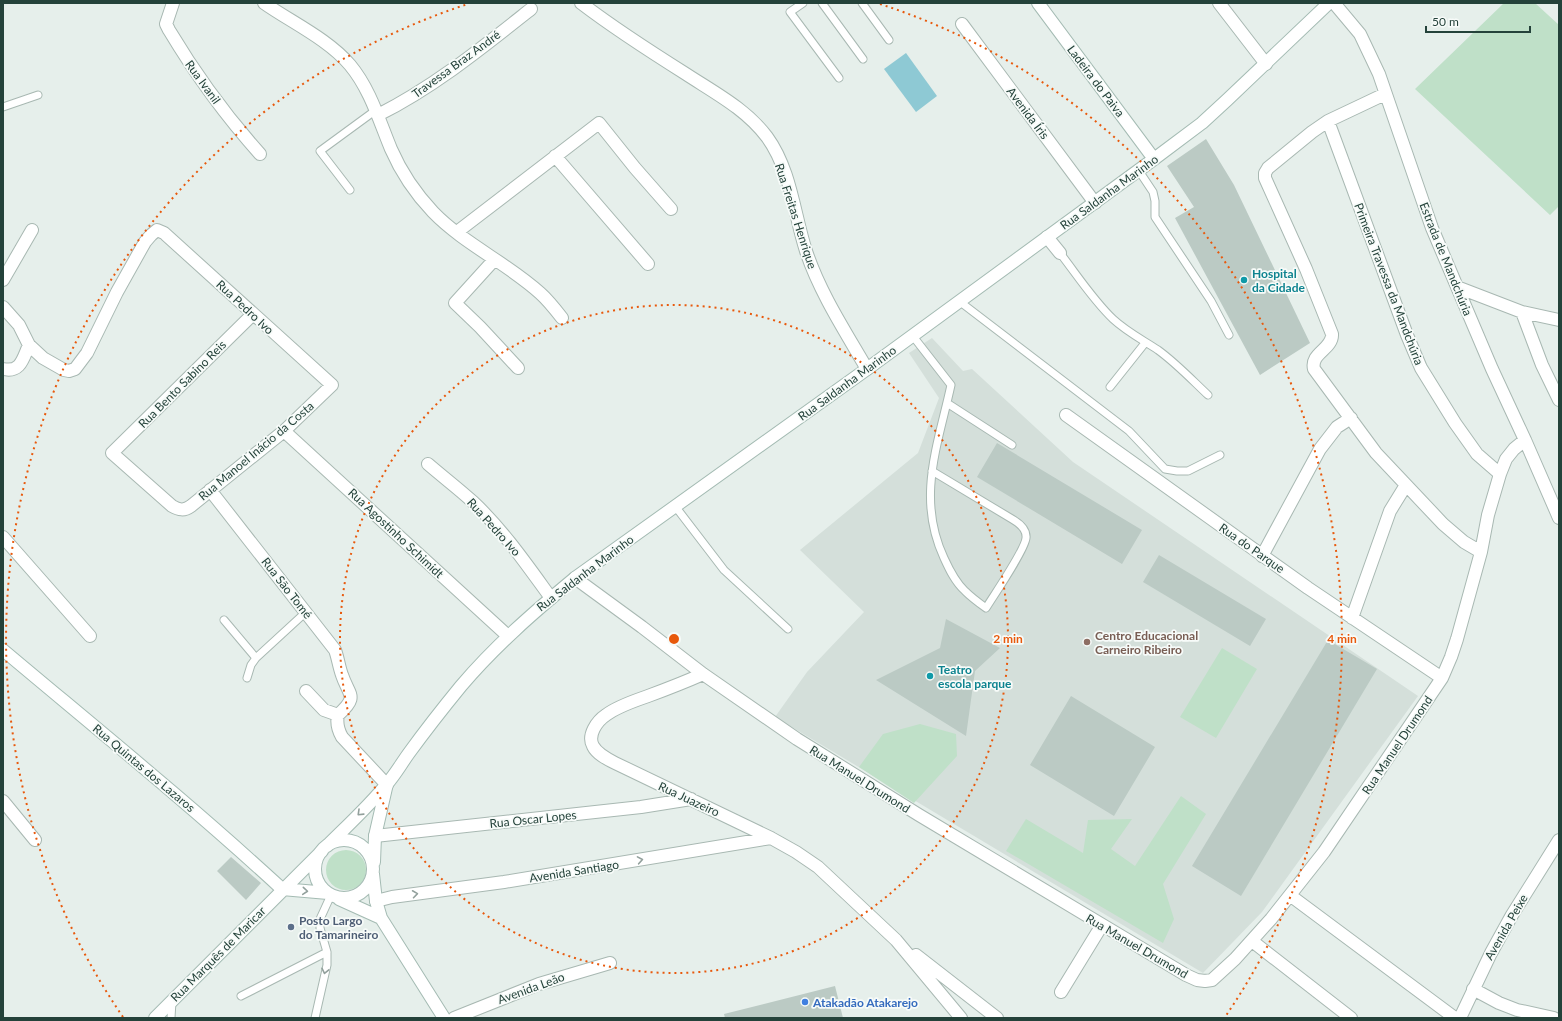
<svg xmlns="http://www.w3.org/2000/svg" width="1562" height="1021" viewBox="0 0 1562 1021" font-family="Lato,sans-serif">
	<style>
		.built { fill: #d4dfda }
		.green { fill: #bfe0c8 }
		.water { fill: #8ec9d4 }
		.building { fill: #bbcac4 }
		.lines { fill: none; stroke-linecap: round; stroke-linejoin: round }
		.lane-casing { stroke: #a8b8b2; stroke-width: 9 }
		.street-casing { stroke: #a8b8b2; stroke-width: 14 }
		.secondary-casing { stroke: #a4bbb3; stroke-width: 14 }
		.lane { stroke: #fff; stroke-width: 7 }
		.street { stroke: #fff; stroke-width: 12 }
		.secondary { stroke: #fff; stroke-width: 12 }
		.oneway { stroke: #92a09c }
		.ring { fill: none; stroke: #e8590c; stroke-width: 2; stroke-dasharray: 2 4 }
		.culture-dot { fill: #0f9aa8; stroke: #f7fbf9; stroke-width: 1.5 }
		.education-dot { fill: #8d6e63; stroke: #f7fbf9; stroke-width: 1.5 }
		.service-dot { fill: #5c6f8a; stroke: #f7fbf9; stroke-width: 1.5 }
		.shop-dot { fill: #3f7fe0; stroke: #f7fbf9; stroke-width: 1.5 }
		.labels { text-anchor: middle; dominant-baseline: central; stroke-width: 3.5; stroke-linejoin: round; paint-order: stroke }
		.street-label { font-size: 12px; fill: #24423a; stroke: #f7fbf9 }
		.culture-label { font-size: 12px; font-weight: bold; fill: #0d838f; stroke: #f7fbf9; text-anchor: start }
		.education-label { font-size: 12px; font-weight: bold; fill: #785e54; stroke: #f7fbf9; text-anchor: start }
		.service-label { font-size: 12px; font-weight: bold; fill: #4e5e75; stroke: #f7fbf9; text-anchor: start }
		.shop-label { font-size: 12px; font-weight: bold; fill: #366cbe; stroke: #f7fbf9; text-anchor: start }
		.centre { fill: #e8590c; stroke: #f7fbf9; stroke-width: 2 }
		.ring-label { font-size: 12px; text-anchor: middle; font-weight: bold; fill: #e8590c; stroke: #f7fbf9; stroke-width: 3.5; stroke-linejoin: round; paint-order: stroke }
	</style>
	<rect width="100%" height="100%" fill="#e6efeb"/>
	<!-- built -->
	<path class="built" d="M932 338 963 371 972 369 1073 462 1418 696 1262 912 1203 973 775 717 807 672 864 612 800 550 918 453 939 398 909 353Z"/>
	<!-- green -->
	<path class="green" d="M1504 3H1535L1559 25V206L1550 215 1415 89Z
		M1222 648 1257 669 1216 738 1180 717Z
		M920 724 956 734 957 756 914 803 859 767 883 734Z
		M1181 796 1206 814 1163 884 1174 919 1163 943 1006 851 1026 819 1083 853 1088 820 1132 819 1111 849 1135 866Z
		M326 870a20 20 0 1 1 40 0a20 20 0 1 1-40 0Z"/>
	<!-- water -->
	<path class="water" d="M906 53 937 96 916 112 884 69Z"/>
	<!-- building -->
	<path class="building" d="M1206 139 1234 185 1310 343 1260 375 1175 218 1194 207 1167 166Z
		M997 443 1142 530 1122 564 977 477Z
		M1159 555 1266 619 1250 646 1143 582Z
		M946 619 1000 648 975 671 966 736 876 680 940 648Z
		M1328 640 1377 669 1241 896 1192 866Z
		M1071 696 1155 747 1114 816 1030 765Z
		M231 857 261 883 246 900 217 871Z
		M835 986 843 1018H725L724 1014Z"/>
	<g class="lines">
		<defs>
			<path id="lane" d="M803 3 790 12 839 78
				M822 3 863 59
				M862 3 889 40
				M3 107 38 95
				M1139 171 1153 192 1155 201V217L1211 301 1229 335
				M350 190 320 151 376 110
				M1060 253C1077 275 1093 300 1113 319 1127 332 1143 340 1158 350 1176 363 1192 380 1208 395
				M959 301 1129 431 1165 469 1177 471H1188L1220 455
				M912 335 951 385C938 445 916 498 944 558 949 569 955 582 965 591 971 597 979 603 986 608 994 595 1025 550 1026 538 1027 529 1019 523 1012 519L932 471
				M1110 387 1145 343
				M947 403 1012 445
				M675 506 724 570 788 629
				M224 620 256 658
				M247 678 251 665 256 658 306 612
				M241 996 327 952
				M171 1018 172 1001
				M315 1018 327 965V952L320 928V919L331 895"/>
			<path id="street" d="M173 3 166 24 169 30C196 75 225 115 260 154
				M264 3C291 22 328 39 350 65 370 89 379 120 391 149 401 172 416 194 433 212 464 244 507 263 540 293 548 300 555 309 562 318
				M581 3C615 29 651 52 686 74 715 93 746 109 767 137 791 170 794 214 806 251 820 293 845 331 867 369
				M1219 3 1266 64
				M1334 3 1360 34 1379 74 1432 228 1492 369 1525 440 1559 518
				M962 24 1095 203
				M1385 94 1328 121 1312 132 1268 168 1265 173V178L1306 269 1332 334C1333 349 1310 353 1314 369L1376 453 1443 524 1464 542 1481 552
				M378 115C434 87 483 47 531 9
				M1328 121 1407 335 1421 368 1455 423 1477 454 1500 474
				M555 156 648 264
				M457 232 599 123 635 168 671 209
				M1047 237 1060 253
				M494 260 455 303 480 327 518 368
				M3 280 32 230
				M1457 287 1522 312 1559 320
				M3 307 19 325 29 345 43 358 64 370 69 371 75 369 87 353 117 292 145 242 151 235 157 230 164 233 332 385 284 431 191 506C184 511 179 510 172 506L112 453 252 315
				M1522 312 1542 365 1559 400
				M3 369C21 373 23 358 29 345
				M1066 415 1308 588 1442 678
				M284 431 508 636
				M428 464C443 477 459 489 473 502 503 530 527 565 551 598
				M210 490 335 650C338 658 339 667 342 675 349 696 359 696 338 715
				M3 537 90 636
				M1262 556 1320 449 1337 427 1351 418
				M575 578 642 627 703 674 797 739 919 815 1186 975 1197 980 1205 981 1212 980 1235 959 1271 919 1324 852 1442 678 1451 657 1457 639 1481 552 1488 515 1500 474 1506 459 1514 449 1525 440
				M1352 618 1390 511 1406 485
				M703 674C685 682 667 689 648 696 634 701 618 706 606 715 597 721 587 735 593 746 597 754 607 759 615 763L771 838 796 852 818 867 896 940 961 1018
				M306 691 324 710 338 715
				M338 715C336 724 338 730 342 737L387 785
				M3 801 35 840
				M375 836 641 807 691 799
				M1291 896 1455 1018
				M376 901 392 897 504 882 771 838
				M1252 941 1351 1018
				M916 955 997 1018
				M1473 989 1499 1003 1517 1010 1554 1018
				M1061 992 1102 925
				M454 1018 539 984 610 963
				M1460 1018 1491 953 1512 915 1559 840"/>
			<path id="secondary" d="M1038 3 1154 159
				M3 650C97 729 192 806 282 889
				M315 869a29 29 0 1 1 58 0a29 29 0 1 1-58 0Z
				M327 846C347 826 368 807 386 785 395 775 401 764 409 753 425 731 443 708 461 686 495 646 534 612 575 578L867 369 1154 159 1202 123 1227 100 1329 3
				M374 862 375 836 386 788
				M373 874 376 901 381 918 444 1018
				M282 889 328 893
				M339 899 381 918
				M155 1018 322 851"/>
		</defs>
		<!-- lane casing -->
		<use href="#lane" class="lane-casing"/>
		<!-- street casing -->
		<use href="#street" class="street-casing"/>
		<!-- secondary casing -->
		<use href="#secondary" class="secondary-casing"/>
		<!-- lane -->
		<use href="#lane" class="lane"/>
		<!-- street -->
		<use href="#street" class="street"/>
		<!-- secondary -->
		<use href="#secondary" class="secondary"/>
	</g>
	<!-- one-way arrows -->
	<defs><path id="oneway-chevron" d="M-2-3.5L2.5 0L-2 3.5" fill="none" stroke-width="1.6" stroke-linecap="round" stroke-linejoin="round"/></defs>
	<g class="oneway">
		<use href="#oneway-chevron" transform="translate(360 813) rotate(136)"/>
		<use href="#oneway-chevron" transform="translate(640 860) rotate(-10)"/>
		<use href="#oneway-chevron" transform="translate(305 891) rotate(5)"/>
		<use href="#oneway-chevron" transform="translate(415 894) rotate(-8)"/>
		<use href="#oneway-chevron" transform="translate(325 971) rotate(102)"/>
	</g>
	<!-- distance rings -->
	<g class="ring">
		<circle cx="674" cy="639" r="334"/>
		<path d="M123 1017A668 668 0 0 1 468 4M880 4A668 668 0 0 1 1225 1017"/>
	</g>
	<!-- markers -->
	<g class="culture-dot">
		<circle cx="1244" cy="280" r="4"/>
		<circle cx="930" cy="676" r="4"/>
	</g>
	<circle class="education-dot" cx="1087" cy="642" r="4"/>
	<circle class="service-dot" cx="291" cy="927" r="4"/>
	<circle class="shop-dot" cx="805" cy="1002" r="4"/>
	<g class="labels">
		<!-- street labels -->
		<g class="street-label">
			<text transform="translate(456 64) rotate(-36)">Travessa Braz André</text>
			<text transform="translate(1096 81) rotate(53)">Ladeira do Paiva</text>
			<text transform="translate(203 82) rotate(54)">Rua Ivanil</text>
			<text transform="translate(1028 113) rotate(53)">Avenida Íris</text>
			<text transform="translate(1109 192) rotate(-36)">Rua Saldanha Marinho</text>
			<text transform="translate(796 216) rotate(72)">Rua Freitas Henrique</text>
			<text transform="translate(1446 259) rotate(68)">Estrada de Mandchúria</text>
			<text transform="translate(1389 284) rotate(69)">Primeira Travessa da Mandchúria</text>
			<text transform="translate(245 307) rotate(43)">Rua Pedro Ivo</text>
			<text transform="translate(847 383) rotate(-36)">Rua Saldanha Marinho</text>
			<text transform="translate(182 384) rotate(-45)">Rua Bento Sabino Reis</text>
			<text transform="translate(256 451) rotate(-40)">Rua Manoel Inácio da Costa</text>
			<text transform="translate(494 527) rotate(48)">Rua Pedro Ivo</text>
			<text transform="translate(396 533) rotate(43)">Rua Agostinho Schimidt</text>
			<text transform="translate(1252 548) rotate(35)">Rua do Parque</text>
			<text transform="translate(585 573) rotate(-37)">Rua Saldanha Marinho</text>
			<text transform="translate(287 588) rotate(52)">Rua Sāo Tomé</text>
			<text transform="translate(1397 745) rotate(-56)">Rua Manuel Drumond</text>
			<text transform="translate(144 768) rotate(40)">Rua Quintas dos Lazaros</text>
			<text transform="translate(860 779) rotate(32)">Rua Manuel Drumond</text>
			<text transform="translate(689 799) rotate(25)">Rua Juazeiro</text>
			<text transform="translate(533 819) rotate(-6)">Rua Oscar Lopes</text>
			<text transform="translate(574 871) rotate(-9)">Avenida Santiago</text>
			<text transform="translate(1506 927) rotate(-60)">Avenida Peixe</text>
			<text transform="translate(1137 946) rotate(30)">Rua Manuel Drumond</text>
			<text transform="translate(218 954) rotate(-45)">Rua Marquês de Maricar</text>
			<text transform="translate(531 988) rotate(-20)">Avenida Leão</text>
		</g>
		<!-- culture labels -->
		<g class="culture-label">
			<text x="1252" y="273">Hospital<tspan x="1252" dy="14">da Cidade</tspan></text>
			<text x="938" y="669">Teatro<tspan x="938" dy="14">escola parque</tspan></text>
		</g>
		<!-- education labels -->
		<g class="education-label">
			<text x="1095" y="635">Centro Educacional<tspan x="1095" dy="14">Carneiro Ribeiro</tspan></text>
		</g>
		<!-- service labels -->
		<g class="service-label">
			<text x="299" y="920">Posto Largo<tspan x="299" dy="14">do Tamarineiro</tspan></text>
		</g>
		<!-- shop labels -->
		<g class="shop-label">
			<text x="813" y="1002">Atakadão Atakarejo</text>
		</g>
	</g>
	<circle cx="674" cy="639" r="6" class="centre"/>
	<g class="ring-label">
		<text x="1008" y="643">2 min</text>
		<text x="1342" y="643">4 min</text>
	</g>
	<!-- border -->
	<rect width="1562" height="1021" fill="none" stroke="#24423a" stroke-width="8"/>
	<!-- scale -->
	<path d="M1426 26v6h104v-6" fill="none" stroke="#24423a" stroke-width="2"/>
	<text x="1432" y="26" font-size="12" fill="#24423a" stroke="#f7fbf9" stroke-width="3" paint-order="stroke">50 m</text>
</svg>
